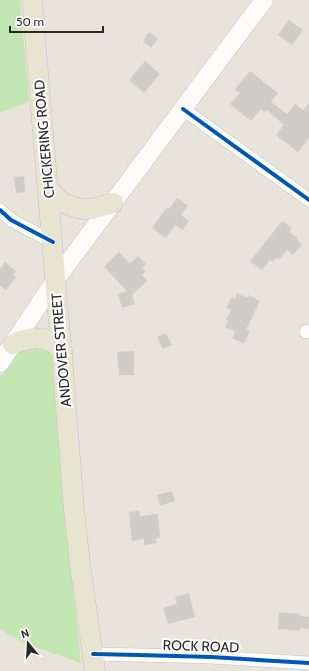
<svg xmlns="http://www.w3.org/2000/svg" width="309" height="671" viewBox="0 0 309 671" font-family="Cabin,sans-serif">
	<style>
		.green { fill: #c3e6b2 }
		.building { fill: #d0cdc8 }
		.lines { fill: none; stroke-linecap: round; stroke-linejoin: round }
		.minor-casing { stroke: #c4c3c3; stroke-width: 14 }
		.secondary-casing { stroke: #c4c3c3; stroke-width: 19 }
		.primary-casing { stroke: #c4c2bf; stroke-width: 21 }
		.minor { stroke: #fcfbfa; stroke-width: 13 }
		.secondary { stroke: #fcfbfa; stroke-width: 18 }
		.primary { stroke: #e7e4d1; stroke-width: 20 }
		.cycleway-casing { stroke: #fff; stroke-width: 6 }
		.cycleway { stroke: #0057b8; stroke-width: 4 }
		.labels { text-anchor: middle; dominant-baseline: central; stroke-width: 4; stroke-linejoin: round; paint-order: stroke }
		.street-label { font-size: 14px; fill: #282828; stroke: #fff }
	</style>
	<rect width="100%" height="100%" fill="#e8e4dc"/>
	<!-- green -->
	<path class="green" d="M0 0H20L29 102 0 113Z
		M23 348H45L51 354 54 362 62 487 81 663 21 642 0 629V377L12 360Z"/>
	<!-- building -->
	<path class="building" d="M289 20 303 30 292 45 278 35Z
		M149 32 158 39 151 48 143 41Z
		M145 61 160 74 144 93 129 80Z
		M250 71 278 93 271 102 287 114 295 104 303 110 309 103V138L298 152 276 135 284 125 267 110 265 112 261 109 251 121 230 104 240 93 235 89Z
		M24 176 25 192 16 193 14 177Z
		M177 198 188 206 181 215 189 221 183 230 175 225 166 238 152 228 167 207 169 209Z
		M282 221 292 228 289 232 298 238 297 240 302 244 293 255 287 250 279 260 277 257 273 262 270 260 262 270 250 261Z
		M119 252 130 263 138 256 146 264 142 268 146 271 142 275 147 281 132 295 135 304 122 308 118 294 127 291 104 267Z
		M5 262 16 271 13 275 16 277 6 290 0 286V269Z
		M237 293 247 298 249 295 260 301 246 330 250 331 244 344 232 338 235 332 225 327 228 321 226 320 231 310 226 308 232 297 235 299Z
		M166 333 172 345 163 349 157 337Z
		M134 351V375H119V368H118L117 352Z
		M172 491 175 501 160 506 157 495Z
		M139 511 140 516 158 514 160 538H156L157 543 144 545V539L132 541 129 512Z
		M189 593 195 617 168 624 163 608 177 604 175 597Z
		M279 612 300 614V616L309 617V629L300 628V631L278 629Z"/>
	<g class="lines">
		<defs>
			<path id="minor" d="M183 109 309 200
				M0 210 11 220 53 242
				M306 332 309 331
				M93 654 138 655 211 657 309 663"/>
			<path id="secondary" d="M0 363 56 279 264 0"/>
			<path id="primary" d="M32 0 57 301 62 355 74 510 80 564 95 671
				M48 189 63 203 81 209H92L113 203
				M13 344C26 339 39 335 52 342 55 344 59 348 62 350"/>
		</defs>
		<!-- minor casing -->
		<use href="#minor" class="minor-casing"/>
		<!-- secondary casing -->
		<use href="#secondary" class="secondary-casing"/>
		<!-- primary casing -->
		<use href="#primary" class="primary-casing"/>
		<!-- minor -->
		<use href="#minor" class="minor"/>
		<!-- secondary -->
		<use href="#secondary" class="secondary"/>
		<!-- primary -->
		<use href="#primary" class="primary"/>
		<defs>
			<path id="cycleway" d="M183 109 309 200
				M0 210 11 220 53 242
				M93 654 138 655 211 657 309 663"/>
		</defs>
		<!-- cycleway casing -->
		<use href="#cycleway" class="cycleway-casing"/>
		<!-- cycleway -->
		<use href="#cycleway" class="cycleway"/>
	</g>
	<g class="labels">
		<!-- street labels -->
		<g class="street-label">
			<text transform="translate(44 139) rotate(-95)">CHICKERING ROAD</text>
			<text transform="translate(61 350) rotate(-95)">ANDOVER STREET</text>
			<text transform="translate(201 646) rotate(2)">ROCK ROAD</text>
		</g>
	</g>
	<!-- north arrow -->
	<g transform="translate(28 643) rotate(342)" stroke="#ffffff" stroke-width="3" paint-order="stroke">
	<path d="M0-3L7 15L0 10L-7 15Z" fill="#282828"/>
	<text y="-6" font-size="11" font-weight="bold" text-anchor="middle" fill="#282828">N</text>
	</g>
	<!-- scale -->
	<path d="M10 26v6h93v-6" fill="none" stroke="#282828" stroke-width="2"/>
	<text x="16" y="26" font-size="12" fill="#282828" stroke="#ffffff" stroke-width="3" paint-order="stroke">50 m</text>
</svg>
